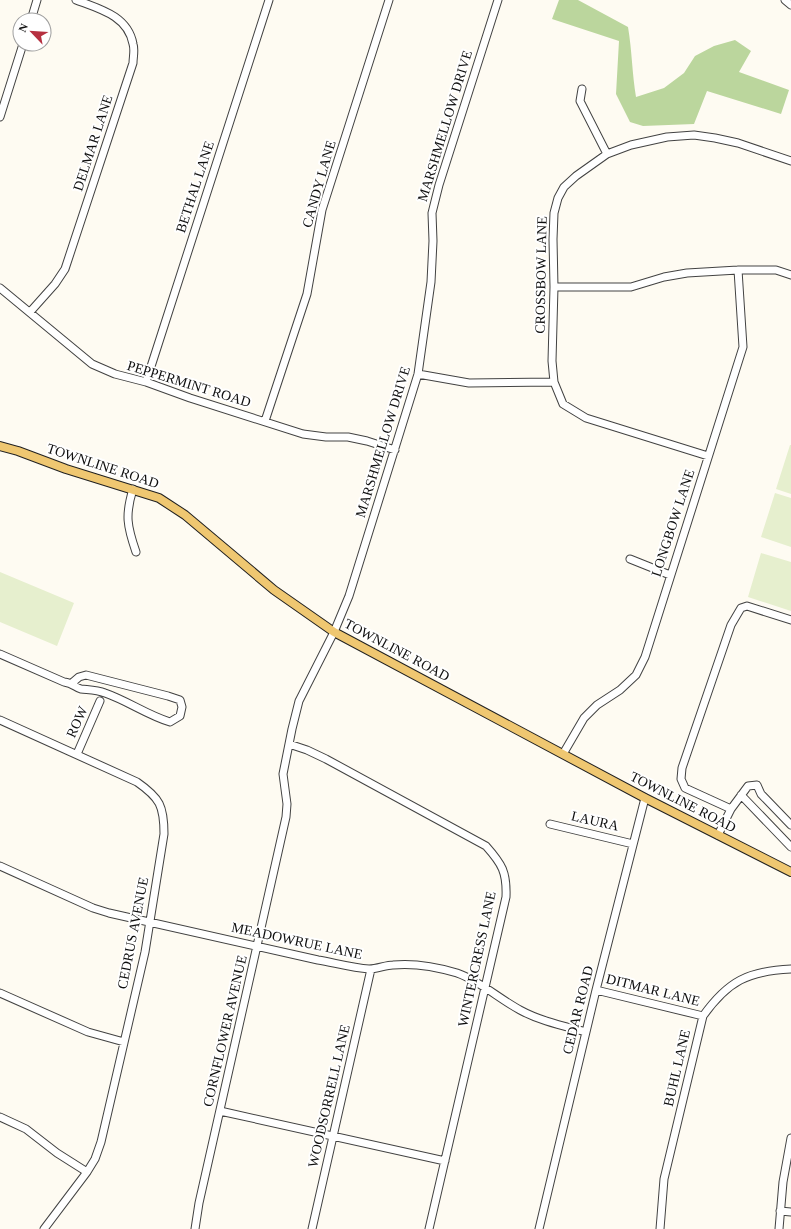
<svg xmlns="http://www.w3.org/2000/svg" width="791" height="1229" viewBox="0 0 791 1229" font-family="'Times New Roman',serif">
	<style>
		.forest { fill: #bbd69d }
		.pitch { fill: #e6efce }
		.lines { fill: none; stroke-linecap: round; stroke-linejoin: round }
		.minor-casing { stroke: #424242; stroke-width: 9 }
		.major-casing { stroke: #202020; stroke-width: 10 }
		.minor { stroke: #fff; stroke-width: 7 }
		.major { stroke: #efc771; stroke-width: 8 }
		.labels { text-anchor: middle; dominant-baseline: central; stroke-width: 4; stroke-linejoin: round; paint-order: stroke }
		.street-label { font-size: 14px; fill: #0f0f0f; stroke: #fff }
	</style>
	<rect width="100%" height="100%" fill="#fefbf2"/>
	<!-- forest -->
	<path class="forest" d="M559 0H578L628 27C632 50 632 74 636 97L664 88 684 73 695 56 714 46 735 40 751 51 739 72 789 90 781 114 707 91 694 124 643 126 630 122 616 94 619 41 552 19Z"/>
	<!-- pitch -->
	<path class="pitch" d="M790 445H791V494L776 489Z
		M775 493 791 498V547L761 537Z
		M761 553 791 562V611L748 597Z
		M0 572 74 603 57 646 0 622Z"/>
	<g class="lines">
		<defs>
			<path id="minor" d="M785 0 791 5
				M31 20 37 0
				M582 89 580 101 607 154
				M0 117 23 44
				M554 287H631L664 277 687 273 738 270H776L791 275
				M0 288 92 364 115 374 146 382 190 398 303 434 326 437H348L367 441 395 450
				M30 312 55 284 65 269 133 63C133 57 135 50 133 44 128 16 100 9 76 0
				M418 374 469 383 554 382
				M146 382 269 0
				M265 421 307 294 322 210 389 0
				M708 456 586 418 563 404 554 382 552 361 554 287 553 239 554 213 558 198 564 187 576 176 607 154 631 145 667 137 694 135 715 138 738 143 791 161
				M133 489C125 515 127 526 136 552
				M630 559 670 575
				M0 654 64 682C73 683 76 688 81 689 90 690 97 690 105 693 128 701 147 715 170 722L180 716 182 707 180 700 168 696 86 675 79 677 72 683
				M0 720 137 782C160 798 164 806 164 834L145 952 101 1142 95 1159 87 1172 44 1229
				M289 744 307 750 326 759 486 846C502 864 507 872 506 897L429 1229
				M77 754 100 701
				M563 754 584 718 597 705 620 690 636 675 645 657 743 347 738 270
				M741 795 791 847
				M731 809 685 788 681 779 682 768 731 625 741 608 747 606 791 620
				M550 824 633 844
				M718 835 731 809 748 786 757 785 761 794 791 825
				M0 866 93 908 109 913 318 960C335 963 353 968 369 969 377 969 386 965 393 965 414 963 437 967 457 973 480 981 498 998 520 1010 540 1021 564 1026 586 1032
				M596 990 703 1016
				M0 993 88 1032 124 1042
				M220 1111 445 1161
				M0 1117 26 1129 57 1153 87 1172
				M780 1211 791 1212
				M195 1229 199 1203 286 817 287 804 283 774 292 729 299 701 334 632 349 596 418 374 431 282 433 241 432 213 439 185 498 0
				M312 1229 371 969
				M539 1229 596 990 645 798
				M660 1229 664 1179 703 1016C728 981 748 971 791 969
				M779 1229 783 1182 791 1138"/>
			<path id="major" d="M0 446 18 451 66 469 159 498 185 515 274 590 334 632 645 798 791 872"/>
		</defs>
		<!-- minor casing -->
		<use href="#minor" class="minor-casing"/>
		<!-- major casing -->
		<use href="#major" class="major-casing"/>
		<!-- minor -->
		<use href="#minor" class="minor"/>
		<!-- major -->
		<use href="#major" class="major"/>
	</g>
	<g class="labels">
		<!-- street labels -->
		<g class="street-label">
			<text transform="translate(445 126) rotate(-73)">MARSHMELLOW DRIVE</text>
			<text transform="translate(93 143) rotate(-72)">DELMAR LANE</text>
			<text transform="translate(319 184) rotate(-74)">CANDY LANE</text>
			<text transform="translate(195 187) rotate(-72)">BETHAL LANE</text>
			<text transform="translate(541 275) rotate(-89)">CROSSBOW LANE</text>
			<text transform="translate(189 384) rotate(17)">PEPPERMINT ROAD</text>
			<text transform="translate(383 442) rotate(-73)">MARSHMELLOW DRIVE</text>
			<text transform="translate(103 466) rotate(18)">TOWNLINE ROAD</text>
			<text transform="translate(673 523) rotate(-72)">LONGBOW LANE</text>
			<text transform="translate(397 650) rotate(28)">TOWNLINE ROAD</text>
			<text transform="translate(77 722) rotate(-66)">ROW</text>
			<text transform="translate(683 802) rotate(27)">TOWNLINE ROAD</text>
			<text transform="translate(595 821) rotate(13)">LAURA</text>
			<text transform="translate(133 933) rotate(-79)">CEDRUS AVENUE</text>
			<text transform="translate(297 941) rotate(12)">MEADOWRUE LANE</text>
			<text transform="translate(477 959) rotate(-78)">WINTERCRESS LANE</text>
			<text transform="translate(653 990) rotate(14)">DITMAR LANE</text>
			<text transform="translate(578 1010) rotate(-76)">CEDAR ROAD</text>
			<text transform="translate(225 1031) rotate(-77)">CORNFLOWER AVENUE</text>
			<text transform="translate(677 1068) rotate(-77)">BUHL LANE</text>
			<text transform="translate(329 1096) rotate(-77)">WOODSORRELL LANE</text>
		</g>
	</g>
	<!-- north arrow -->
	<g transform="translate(32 32) rotate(295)"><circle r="19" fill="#ffffff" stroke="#9f9f9f"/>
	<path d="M0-3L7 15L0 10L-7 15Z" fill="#b63040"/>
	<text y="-6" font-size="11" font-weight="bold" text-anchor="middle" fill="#0f0f0f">N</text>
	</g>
</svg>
